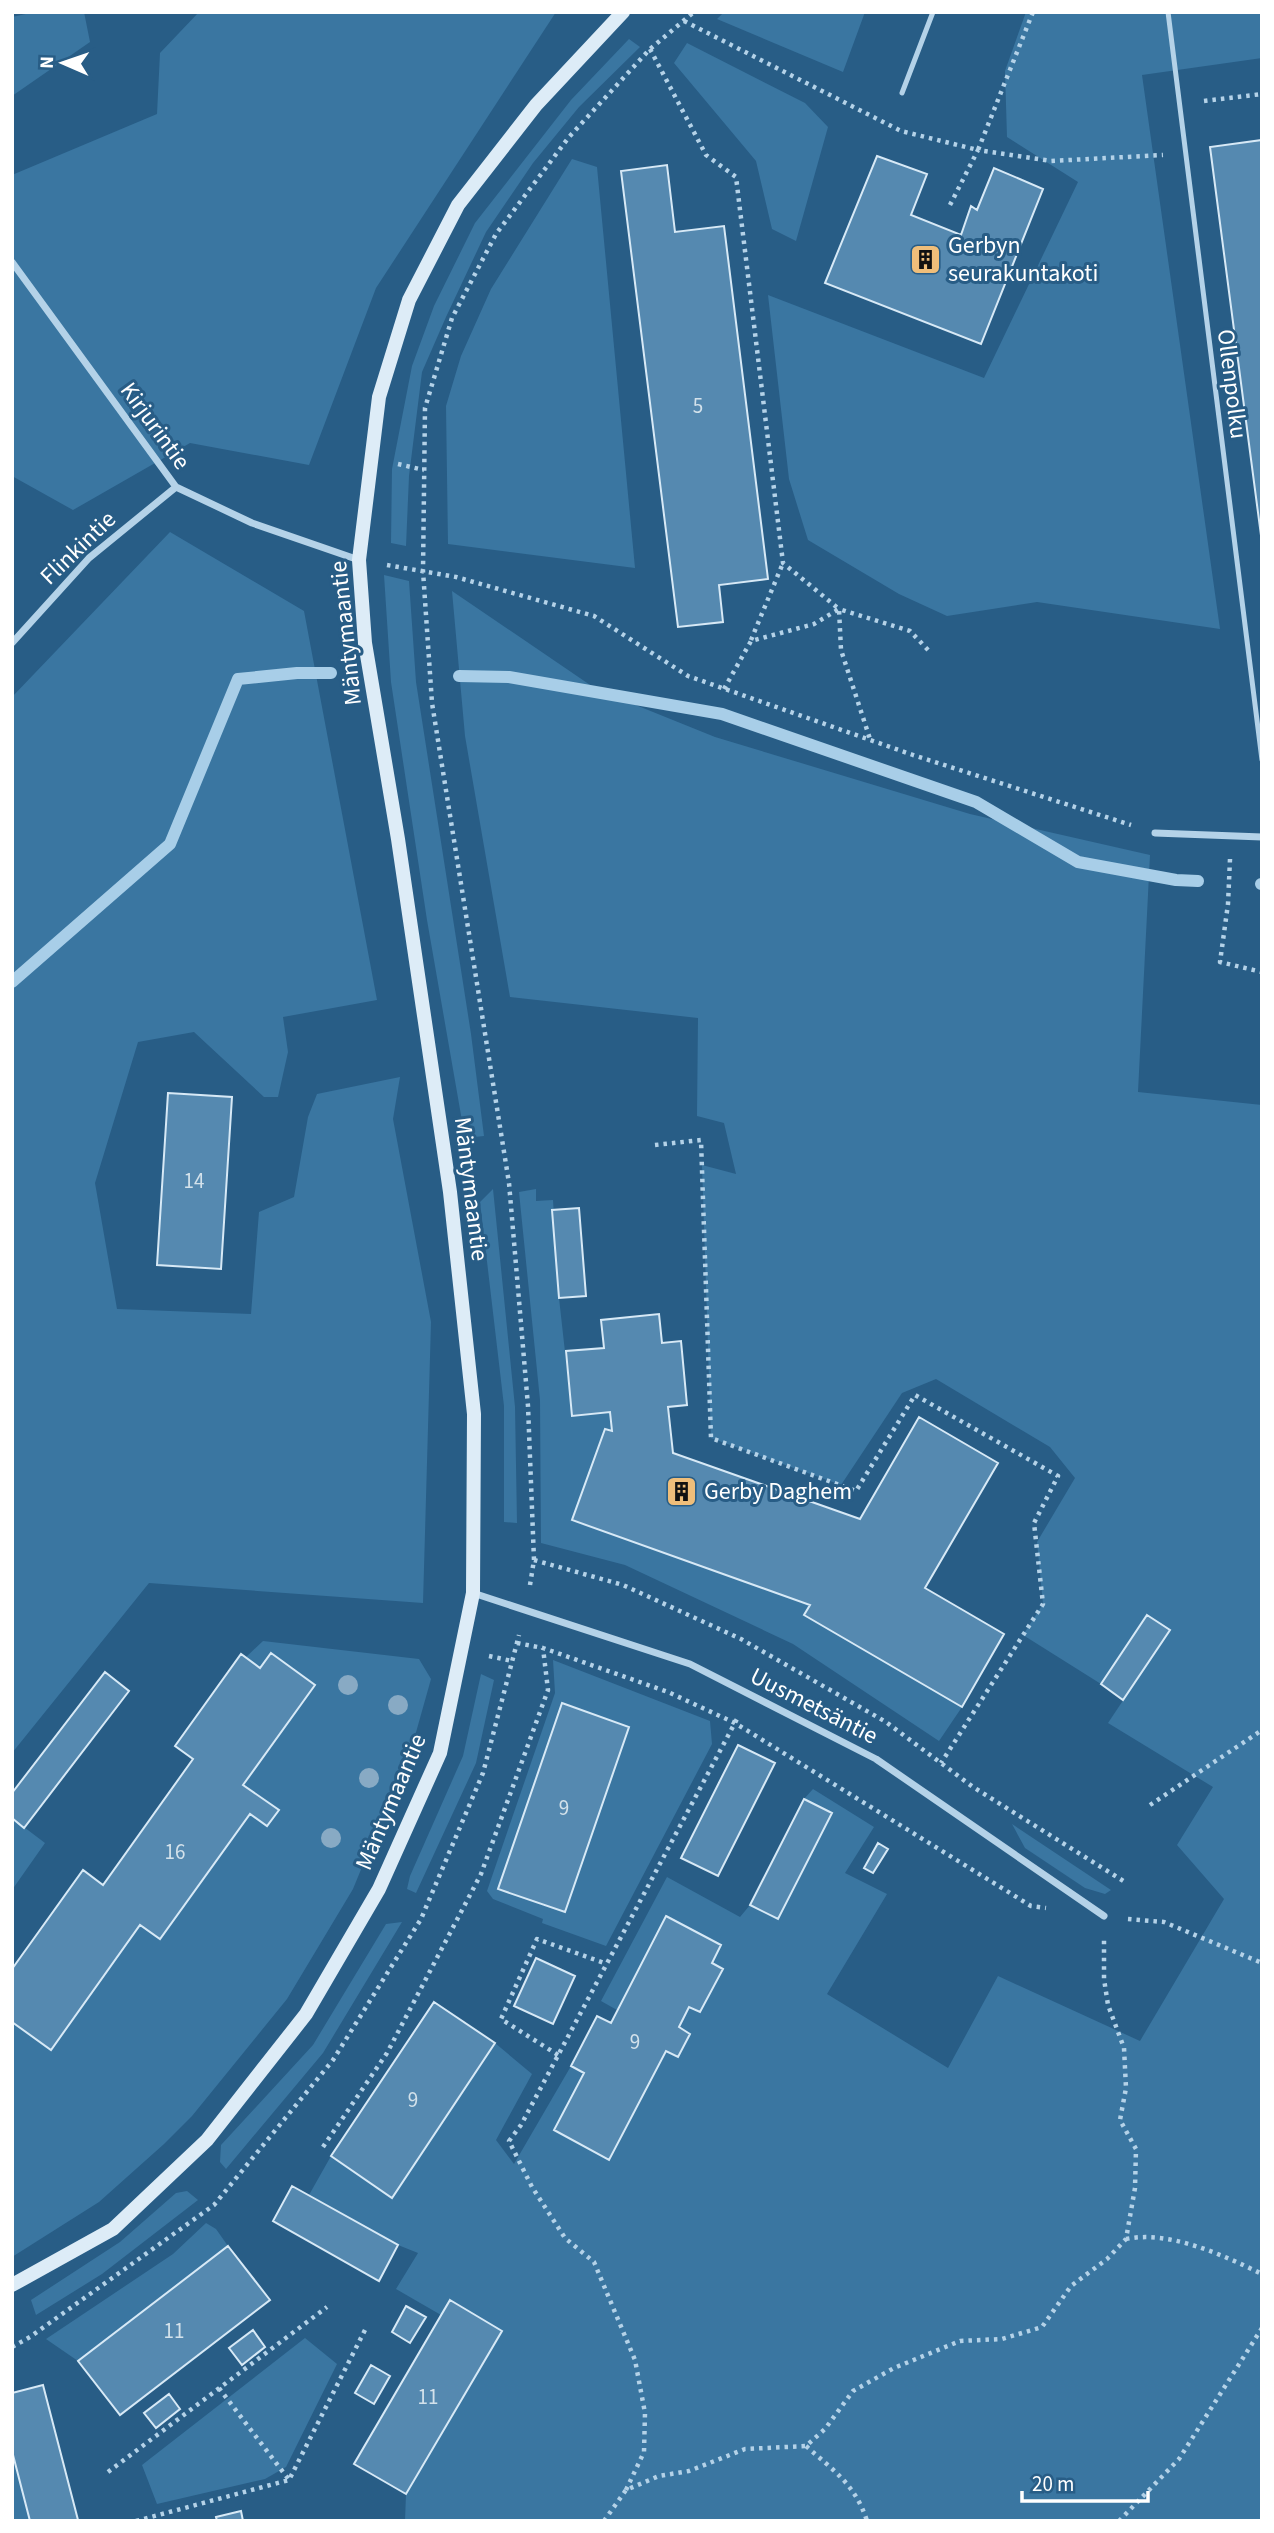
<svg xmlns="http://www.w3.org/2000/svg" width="1274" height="2533" viewBox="0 0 1274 2533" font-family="'Source Sans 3',sans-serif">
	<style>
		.green { fill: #3a76a1 }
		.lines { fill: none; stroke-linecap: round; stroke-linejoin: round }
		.stream { stroke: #a8cee8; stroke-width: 12 }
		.building { fill: #5589b0; stroke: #d7e9f6; stroke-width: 2 }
		.path { stroke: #b4d2e8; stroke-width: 4.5; stroke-dasharray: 3.5 5; stroke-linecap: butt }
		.lane { stroke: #b4d2e8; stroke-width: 5 }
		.street { stroke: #b4d2e8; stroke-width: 7 }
		.secondary { stroke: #ddecf7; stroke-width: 14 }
		.tree { fill: #88aac4 }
		.labels { text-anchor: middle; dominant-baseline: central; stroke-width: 6; stroke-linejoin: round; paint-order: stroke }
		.number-label { font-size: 21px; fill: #d4e2eb }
		.poi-label { font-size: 24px; fill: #fff; stroke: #285d86; text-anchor: start }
		.street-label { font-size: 24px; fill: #fff; stroke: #285d86 }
	</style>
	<rect width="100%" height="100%" fill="#285d86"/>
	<!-- green -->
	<path class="green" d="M35 12H84L90 42 12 96V17Z
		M199 12H556L376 288 309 465 190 443 73 510 12 476V175L157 114 160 53Z
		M724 12H865L843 72 717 19Z
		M1026 12H1262V58L1142 75 1220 629 1037 602 947 616 899 594 808 540 789 479 768 295 984 378 1078 182 1007 137 1005 71Z
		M629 39 640 47 579 107 533 163 486 232 446 317 422 372 409 476 406 546 391 543 392 469 412 366 434 306 475 223 571 100Z
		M687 43 805 103 828 127 796 241 772 229 756 161 674 63Z
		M572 159 597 167 635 568 448 544 446 406 461 356 491 289Z
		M170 532 304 611 377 1000 283 1017 288 1052 278 1097H264L194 1032 138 1042 95 1183 117 1309 251 1314 259 1212 294 1197 308 1117 317 1094 400 1077 393 1119 431 1322 423 1603 149 1583 12 1753V697Z
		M384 575 409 581 416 682 471 1034 484 1136 465 1138 427 920 391 682Z
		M452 591 596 689 715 737 970 814 1150 855 1138 1092 1262 1105V2521H405L406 2494 502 2331 450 2300 441 2315 396 2289 418 2253 398 2245 309 2195 331 2156 392 2197 495 2043 532 2074 496 2140 514 2164 571 2066 584 2073 554 2130 609 2159 666 2051 678 2057 690 2034 679 2027 689 2007 700 2012 723 1969 712 1963 721 1945 666 1917 617 2010 601 2001 667 1877 740 1917 750 1905 778 1919 832 1814 804 1799 813 1789 874 1827 845 1873 887 1894 827 1994 948 2068 998 1976 1140 2041 1224 1899 1177 1845 1213 1787 1108 1723 1170 1630 1147 1615 1101 1684 1023 1635 1043 1604 1037 1542 1075 1478 1050 1447 936 1379 902 1393 841 1485 711 1438 702 1165 736 1174 724 1123 697 1116 698 1018 510 997 465 736Z
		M493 1189 515 1407 517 1523 504 1522V1406L480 1202Z
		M536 1189V1201L553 1200 559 1298 572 1415 610 1412 612 1431 605 1429 572 1520 810 1605 804 1615 962 1707 939 1741 793 1644 625 1565 541 1543 540 1400 519 1192Z
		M263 1641 419 1659 431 1679 413 1743 353 1889 287 1999 192 2116 164 2144 99 2202 12 2257V2022L51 2050 140 1925 160 1939 250 1814 278 1810 243 1785 270 1654 260 1668 245 1658Z
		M553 1660 710 1721 712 1744 606 1946 542 1923 543 1919 493 1899 487 1891 555 1693Z
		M481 1674 494 1680 476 1763 416 1893 407 1889 410 1876 463 1756Z
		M12 1818 45 1843 12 1890Z
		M1012 1824 1111 1890 1105 1894 1085 1888 1025 1848Z
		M402 1922 323 2053 226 2169 220 2162 221 2145 313 2045 386 1924Z
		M187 2191 198 2200 102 2274 36 2315 31 2300 120 2242 176 2193Z
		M206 2223 216 2229 228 2246 78 2361 46 2339 173 2254Z
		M305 2338 337 2364 286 2467 265 2479 157 2504 142 2465Z
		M12 2451 30 2521H12Z"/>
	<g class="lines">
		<!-- stream -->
		<path class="stream" d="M459 676 509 677 722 714 976 802 1078 862 1176 880 1198 881
			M1261 884H1262
			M12 982 170 844 238 679 297 673H331"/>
	</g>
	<!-- building -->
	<path class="building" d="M1262 140V543L1210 147Z
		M877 156 927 174 911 215 961 235 971 206 977 210 994 168 1043 189 981 344 825 283Z
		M667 165 675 232 724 226 768 579 719 585 723 622 678 627 621 171Z
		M168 1093 232 1097 221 1269 157 1265Z
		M579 1208 586 1296 559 1298 552 1210Z
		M659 1314 662 1343 681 1341 687 1405 668 1407 673 1453 860 1519 919 1417 998 1463 925 1588 1004 1634 962 1707 804 1615 810 1605 572 1520 605 1429 612 1431 610 1412 572 1416 566 1351 604 1348 601 1320Z
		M1147 1615 1170 1630 1123 1700 1101 1684Z
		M271 1653 315 1685 243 1785 279 1810 267 1826 250 1814 160 1939 140 1925 51 2050 12 2022V1969L83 1870 103 1885 193 1759 175 1746 241 1654 260 1668Z
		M105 1672 129 1691 24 1828 12 1818V1793Z
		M562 1703 629 1727 565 1912 498 1889Z
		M738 1745 775 1763 718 1876 681 1858Z
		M804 1799 832 1813 778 1919 750 1905Z
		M878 1843 888 1849 873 1873 864 1868Z
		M666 1916 721 1945 712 1963 723 1969 700 2012 689 2007 679 2027 690 2034 678 2057 666 2051 609 2160 554 2130 584 2073 571 2066 597 2016 611 2023Z
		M536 1958 575 1976 553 2024 514 2006Z
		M434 2002 495 2043 392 2198 331 2156Z
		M292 2186 398 2245 379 2281 273 2221Z
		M228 2246 270 2300 120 2415 78 2361Z
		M450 2300 502 2331 406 2494 354 2464Z
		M406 2306 426 2317 410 2343 392 2332Z
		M253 2330 265 2347 242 2365 229 2348Z
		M371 2365 390 2376 374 2404 355 2393Z
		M43 2385 78 2520 77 2521H30L12 2451V2393Z
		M169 2394 180 2409 156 2428 144 2413Z
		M241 2511 243 2521H217L216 2517Z"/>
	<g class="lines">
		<!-- path -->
		<path class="path" d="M684 21 901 131 978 150 1033 12
			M650 49 706 155 736 177 783 563 839 609 841 650 870 739
			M1204 101 1262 94
			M950 205 978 150 1051 161 1163 155
			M398 464 424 470
			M387 565 456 577 594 616 688 676 913 755 1131 825
			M751 640 783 563
			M724 689 751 641 814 624 839 609 910 631 930 652
			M1230 859 1228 904 1220 962 1262 972
			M655 1145 701 1140 711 1438 856 1491 915 1395 1058 1476 1034 1523 1043 1604 941 1763
			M534 1560 623 1585 741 1639 886 1722 973 1787 1125 1882
			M530 1585 534 1560 528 1406 509 1183 432 703 423 571 425 408 452 318 496 234 569 137 650 49 694 12
			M517 1643 543 1648 668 1692 735 1723 1031 1906 1046 1908
			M489 1656 512 1661
			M1150 1805 1262 1730
			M1128 1919 1164 1922 1262 1963
			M558 2055 501 2019 537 1939 607 1964
			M323 2147 387 2053 481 1874 548 1690 543 1648
			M1126 2239C1169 2230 1223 2255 1262 2274
			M12 2347 30 2337 214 2205 333 2060 421 1919 483 1773 519 1635
			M219 2388 289 2480
			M806 2446C834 2471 855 2484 867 2521
			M108 2472 327 2307
			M626 2490 644 2452 645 2413 635 2360 594 2262 565 2238 532 2187 509 2141 521 2125 738 1717
			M136 2521 289 2480 365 2330
			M604 2521 626 2490 659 2476 689 2471 745 2449 806 2446 825 2429 853 2391 894 2368 960 2341 1002 2339 1042 2327 1071 2286 1107 2259 1126 2239 1135 2188 1136 2149 1120 2120 1126 2088 1124 2048 1108 2005 1104 1979V1938
			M1119 2521 1179 2459 1262 2328"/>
		<!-- lane -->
		<path class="lane" d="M1168 12 1262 760
			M902 93 933 12"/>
		<!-- street -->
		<path class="street" d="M12 262 176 487 252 523 359 560
			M12 643 89 558 176 487
			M1155 833 1262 837
			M473 1593 690 1664 876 1759 1104 1916"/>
		<!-- secondary -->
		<path class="secondary" d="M12 2285 113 2229 207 2140 306 2014 379 1889 440 1753 473 1593 474 1414 450 1192 398 839 365 643 359 560 379 397 409 300 458 205 536 105 623 12"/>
	</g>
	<!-- trees -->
	<g class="tree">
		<circle cx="348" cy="1685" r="10"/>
		<circle cx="398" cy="1705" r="10"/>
		<circle cx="369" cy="1778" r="10"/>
		<circle cx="331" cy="1838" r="10"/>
	</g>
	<!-- icons -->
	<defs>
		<symbol id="building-square" viewBox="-11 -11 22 22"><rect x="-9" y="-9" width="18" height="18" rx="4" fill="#efbe7a" stroke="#285d86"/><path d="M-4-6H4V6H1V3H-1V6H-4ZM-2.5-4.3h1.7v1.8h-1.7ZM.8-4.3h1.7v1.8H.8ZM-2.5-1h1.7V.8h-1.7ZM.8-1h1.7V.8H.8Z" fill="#111"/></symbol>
	</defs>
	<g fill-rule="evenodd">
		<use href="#building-square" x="908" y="242" width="35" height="35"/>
		<use href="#building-square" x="664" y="1474" width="35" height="35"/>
	</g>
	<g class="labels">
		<!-- number labels -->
		<g class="number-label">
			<text x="698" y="406">5</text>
			<text x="194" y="1181">14</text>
			<text x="564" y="1808">9</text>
			<text x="175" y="1852">16</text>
			<text x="635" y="2042">9</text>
			<text x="413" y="2100">9</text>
			<text x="174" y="2331">11</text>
			<text x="428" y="2397">11</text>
		</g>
		<!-- poi labels -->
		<g class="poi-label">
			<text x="948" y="245">Gerbyn<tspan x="948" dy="28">seurakuntakoti</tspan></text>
			<text x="704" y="1491">Gerby Daghem</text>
		</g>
		<!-- street labels -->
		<g class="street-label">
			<text transform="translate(1232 384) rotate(83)">Ollenpolku</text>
			<text transform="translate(155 426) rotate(54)">Kirjurintie</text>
			<text transform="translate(78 548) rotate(-44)">Flinkintie</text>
			<text transform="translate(346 633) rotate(-96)">Mäntymaantie</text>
			<text transform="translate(471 1189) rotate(83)">Mäntymaantie</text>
			<text transform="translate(814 1706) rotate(27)">Uusmetsäntie</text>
			<text transform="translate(391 1802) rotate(-67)">Mäntymaantie</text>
		</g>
	</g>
	<!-- border -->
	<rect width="1274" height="2533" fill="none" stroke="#ffffff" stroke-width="28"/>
	<!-- north arrow -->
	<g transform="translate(63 63) rotate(272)" stroke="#285d86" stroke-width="5" paint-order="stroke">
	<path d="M0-5L12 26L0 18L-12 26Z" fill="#ffffff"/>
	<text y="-10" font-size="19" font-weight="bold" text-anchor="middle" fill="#ffffff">N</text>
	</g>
	<!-- scale -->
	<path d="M1022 2491v10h126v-10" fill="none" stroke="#ffffff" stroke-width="3.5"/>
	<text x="1032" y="2491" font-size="21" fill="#ffffff" stroke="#285d86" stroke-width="5" paint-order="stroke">20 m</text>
</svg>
